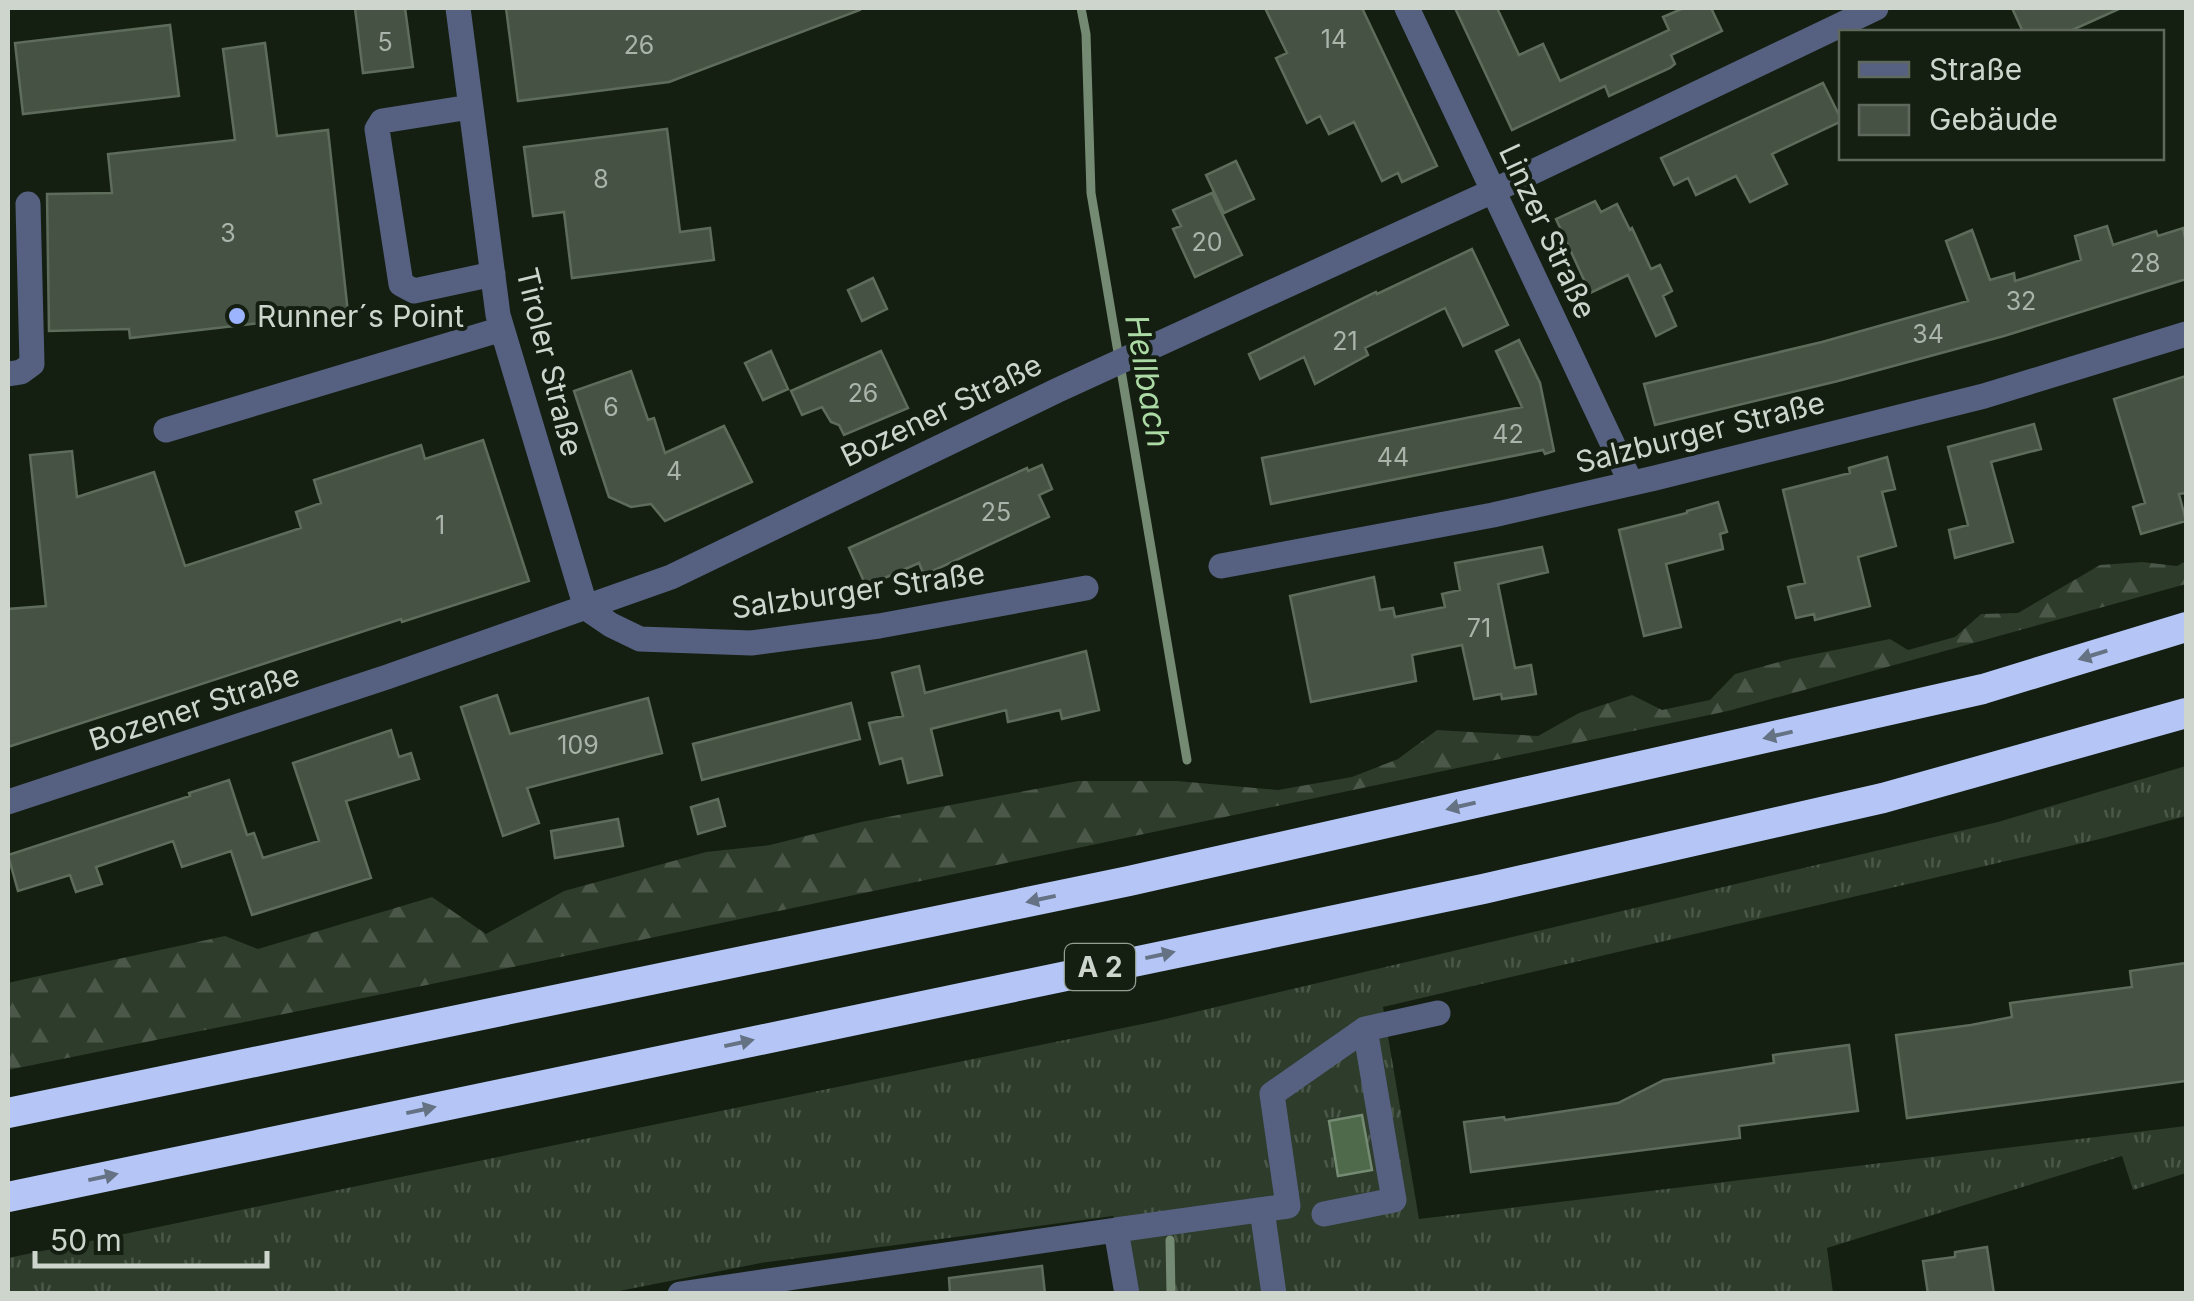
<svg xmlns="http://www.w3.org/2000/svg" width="2194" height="1301" viewBox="0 0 2194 1301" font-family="Inter,sans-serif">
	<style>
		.grass { fill: url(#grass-tufts) }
		.forest { fill: url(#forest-firs) }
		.water { fill: #4f6a4b; stroke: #758a72; stroke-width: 2.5 }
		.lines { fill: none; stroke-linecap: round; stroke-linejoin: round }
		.stream { stroke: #758a72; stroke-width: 9 }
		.building { fill: #465344; stroke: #5e6c5c; stroke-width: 2.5 }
		.minor { stroke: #566181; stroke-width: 25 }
		.highway { stroke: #b5c6f6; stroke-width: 30 }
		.oneway { fill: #647284 }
		.poi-dot { fill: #9bb4fd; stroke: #141f12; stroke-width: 4 }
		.labels { text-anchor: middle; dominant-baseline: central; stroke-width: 8; stroke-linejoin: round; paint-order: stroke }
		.number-label { font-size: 25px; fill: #abb4aa }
		.shield { fill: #141f12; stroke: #969e94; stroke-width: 2.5 }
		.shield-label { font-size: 28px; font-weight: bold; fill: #cdd5cc }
		.street-label { font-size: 30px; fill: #cdd5cc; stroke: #141f12 }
		.poi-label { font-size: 30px; fill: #cdd5cc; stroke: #141f12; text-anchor: start }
		.water-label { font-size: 32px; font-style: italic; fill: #acdaa5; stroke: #141f12 }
	</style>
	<defs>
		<pattern id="grass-tufts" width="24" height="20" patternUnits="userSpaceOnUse" patternTransform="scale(2.5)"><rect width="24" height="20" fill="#2d3c2b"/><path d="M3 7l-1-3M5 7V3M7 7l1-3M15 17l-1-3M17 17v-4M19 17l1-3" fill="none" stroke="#4a5749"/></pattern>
		<pattern id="forest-firs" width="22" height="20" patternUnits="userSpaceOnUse" patternTransform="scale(2.5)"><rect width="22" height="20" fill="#2d3c2b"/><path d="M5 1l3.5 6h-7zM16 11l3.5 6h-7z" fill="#4a5749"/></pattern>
	</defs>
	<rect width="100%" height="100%" fill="#141f12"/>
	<!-- grass -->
	<path class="grass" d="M2186 766V816L2104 838 1383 1007 1419 1219 2186 1126V1173L2133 1190 2122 1156 1827 1248 1833 1293H1132L1127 1242 1113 1216 761 1263 604 1294 8 1293V1258L1157 1021 1998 822Z"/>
	<!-- forest -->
	<path class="forest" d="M2186 561V584L1728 711 427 985 8 1070V983L25 979 225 936 258 949 432 897 486 934 564 891 706 852 770 845 861 822 1078 781H1177L1278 790 1352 777 1398 759 1437 730 1538 736 1579 713 1632 695 1662 710 1710 700 1735 674 1790 659 1890 639 1908 650 1955 637 1981 614 2018 613 2100 565 2142 562 2177 566Z"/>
	<!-- water -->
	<path class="water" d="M1362 1115 1372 1170 1338 1176 1329 1121Z"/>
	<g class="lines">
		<!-- stream -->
		<path class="stream" d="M1081 8 1086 34 1091 193 1187 760
			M1170 1240 1171 1294"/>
	</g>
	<!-- building -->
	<path class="building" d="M355 8H405L413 67 363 73Z
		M506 8H860V10L669 82 518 101Z
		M1265 8H1362L1437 166 1402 182 1398 173 1382 181 1354 122 1329 134 1320 116 1307 123 1276 58 1287 53Z
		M1455 8H1497L1519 55 1543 44 1560 81 1669 30 1663 17 1684 8H1711L1722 31 1671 55 1675 64 1670 68 1609 96 1605 86 1512 130Z
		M2012 8H2121L2068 32H2023Z
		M170 25 179 96 23 114 15 43Z
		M265 43 277 136 328 130 348 313 130 338 129 329 49 331 47 194 112 193 108 154 235 140 223 49Z
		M1823 83 1842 121 1772 154 1787 184 1750 202 1736 176 1696 195 1688 178 1674 185 1661 158Z
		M667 129 680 232 710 228 714 260 572 278 564 212 533 216 524 147Z
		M1236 161 1254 199 1224 213 1206 175Z
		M1212 193 1242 255 1195 277 1173 229 1181 226 1173 210Z
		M1595 201 1601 212 1617 204 1630 230 1632 228 1651 269 1660 265 1672 291 1663 296 1676 326 1656 336 1628 275 1590 293 1556 219Z
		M2107 226 2113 245 2156 231 2158 236 2183 228 2186 243V279L2004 336 1838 381 1655 425 1644 384 1822 342 1968 301 1946 241 1972 230 1990 280 2014 273 2015 281 2081 260 2075 236Z
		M1472 249 1508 325 1463 346 1445 308 1365 348 1368 355 1315 384 1304 357 1260 379 1249 354 1376 292 1377 294Z
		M873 278 887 309 862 321 848 290Z
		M1519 340 1540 383 1554 451 1545 454 1543 450 1271 504 1262 458 1522 407 1496 351Z
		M771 351 788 389 763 400 745 363Z
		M881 351 908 408 844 435 839 425 831 422 822 407 802 415 791 391Z
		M631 371 648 420 654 418 665 453 724 426 752 482 665 521 651 504 631 507 609 497 574 391Z
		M2186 376V493L2179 494 2186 521 2141 534 2133 507 2145 503 2114 399Z
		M2034 424 2041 449 1991 462 2013 542 1955 558 1949 530 1968 525 1948 447Z
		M483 440 529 581 402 622 401 619 8 747V609L46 606 30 455 72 451 77 497 154 472 185 566 301 528 296 512 321 503 314 480 421 445 425 459Z
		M1887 457 1895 489 1882 492 1896 546 1858 557 1870 606 1815 620 1814 614 1796 618 1788 587 1805 583 1783 490 1850 473 1849 468Z
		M1042 465 1052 489 1039 495 1049 517 924 575 919 563 866 586 849 548 1027 468 1028 471Z
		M1718 502 1727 532 1720 534 1723 549 1666 564 1681 627 1644 636 1619 530 1687 513V511Z
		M1542 547 1548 572 1498 584 1515 668 1531 665 1536 694 1502 699 1501 694 1474 699 1462 645 1412 655 1416 681 1311 702 1290 596 1374 577 1380 610 1393 608 1395 617 1445 607 1442 594 1460 590 1455 563Z
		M1086 651 1099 710 1062 719 1060 710 1008 722 1006 710 931 729 942 775 908 783 902 758 880 764 869 723 903 716 892 673 919 666 925 693Z
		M497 695 510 734 648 698 662 753 527 788 539 823 503 836 461 707Z
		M851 703 860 739 702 780 693 744Z
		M391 730 399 757 411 753 419 779 346 801 371 878 252 915 231 851 182 867 173 841 96 867 102 884 76 892 70 875 18 891 8 855 190 796 189 793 229 780 247 835 254 833 263 858 319 841 293 763Z
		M718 799 725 826 698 834 691 807Z
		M618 819 623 846 555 858 551 831Z
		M2186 963V1081L1907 1118 1896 1035 1971 1025 2012 1017 2010 1003 2132 987 2130 971Z
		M1849 1045 1858 1111 1739 1126 1740 1138 1471 1172 1464 1122 1504 1117 1505 1120 1618 1103 1664 1080 1774 1063 1773 1055Z
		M1987 1247 1994 1294H1928L1923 1261 1955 1257V1252Z
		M1042 1266 1045 1294H950L949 1278Z"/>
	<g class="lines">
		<!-- minor -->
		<path class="minor" d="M458 8 498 315 586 608 611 625 640 639 751 643 879 626 1086 588
			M1407 8 1631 483
			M470 107 382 121 377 129 401 284 414 291 493 274
			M8 374 21 372 32 364 28 204
			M166 430 502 329
			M1221 566 1493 515 1655 478 1984 396 2186 334
			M8 802 387 677 671 577 1058 390 1493 191 1876 8
			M1262 1210 1274 1294
			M1324 1214 1394 1200 1365 1029 1438 1013
			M680 1294 1116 1230
			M1127 1294 1116 1230 1288 1206 1272 1094 1365 1029"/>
		<!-- highway -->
		<path class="highway" d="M8 1113 1129 881 1983 689 2186 627
			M8 1197 1483 889 1883 798 2186 713"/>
	</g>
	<!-- one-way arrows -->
	<defs><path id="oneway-solid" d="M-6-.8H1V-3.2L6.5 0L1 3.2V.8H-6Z" transform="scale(2.5)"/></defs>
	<g class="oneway">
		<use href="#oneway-solid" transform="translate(2093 655) rotate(163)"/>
		<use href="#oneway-solid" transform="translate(1778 735) rotate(167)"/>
		<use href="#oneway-solid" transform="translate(1461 806) rotate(167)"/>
		<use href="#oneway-solid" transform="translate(1041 899) rotate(168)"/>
		<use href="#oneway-solid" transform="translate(1160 955) rotate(-12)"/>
		<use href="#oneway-solid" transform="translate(739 1043) rotate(-12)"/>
		<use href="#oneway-solid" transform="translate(421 1110) rotate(-12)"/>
		<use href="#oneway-solid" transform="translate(103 1177) rotate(-12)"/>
	</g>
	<!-- markers -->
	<circle class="poi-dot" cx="237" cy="316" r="10"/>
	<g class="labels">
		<!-- number labels -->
		<g class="number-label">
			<text x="1334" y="39">14</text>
			<text x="385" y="42">5</text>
			<text x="639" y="45">26</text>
			<text x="601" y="179">8</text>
			<text x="228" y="233">3</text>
			<text x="1207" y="242">20</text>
			<text x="2145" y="263">28</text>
			<text x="2021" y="301">32</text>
			<text x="1928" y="334">34</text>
			<text x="1345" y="341">21</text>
			<text x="863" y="393">26</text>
			<text x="611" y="407">6</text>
			<text x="1508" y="434">42</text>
			<text x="1393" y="457">44</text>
			<text x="674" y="471">4</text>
			<text x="996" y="512">25</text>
			<text x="440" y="525">1</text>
			<text x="1479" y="628">71</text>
			<text x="578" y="745">109</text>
		</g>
		<!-- shield labels -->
		<rect class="shield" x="1065" y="944" width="70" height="46" rx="8"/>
		<g class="shield-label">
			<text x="1100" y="967">A 2</text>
		</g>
		<!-- street labels -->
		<g class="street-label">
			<text transform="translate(1548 231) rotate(65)">Linzer Straße</text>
			<text transform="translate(550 362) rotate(76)">Tiroler Straße</text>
			<text transform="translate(941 410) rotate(-26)">Bozener Straße</text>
			<text transform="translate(1700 432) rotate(-14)">Salzburger Straße</text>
			<text transform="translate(858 590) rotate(-8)">Salzburger Straße</text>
			<text transform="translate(194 707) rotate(-18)">Bozener Straße</text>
		</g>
		<!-- poi labels -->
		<g class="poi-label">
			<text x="257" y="316">Runner´s Point</text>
		</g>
		<!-- water labels -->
		<g class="water-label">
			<text transform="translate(1148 381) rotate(80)">Hellbach</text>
		</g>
	</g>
	<!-- border -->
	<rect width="2194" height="1301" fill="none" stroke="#cdd5cc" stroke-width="20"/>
	<!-- legend -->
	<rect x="1839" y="30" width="325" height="130" fill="#141f12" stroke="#5e685c" stroke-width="2.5"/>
	<rect x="1859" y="62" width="50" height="15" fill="#566181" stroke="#5e685c" stroke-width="2.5"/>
	<text x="1929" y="80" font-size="30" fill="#cdd5cc">Straße</text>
	<rect x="1859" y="105" width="50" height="30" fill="#465344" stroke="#5e685c" stroke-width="2.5"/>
	<text x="1929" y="130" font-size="30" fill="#cdd5cc">Gebäude</text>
	<!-- scale -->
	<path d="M35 1251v15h232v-15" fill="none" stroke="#cdd5cc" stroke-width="5"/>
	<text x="50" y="1251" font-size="30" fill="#cdd5cc" stroke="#141f12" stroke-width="8" paint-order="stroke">50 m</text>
</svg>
